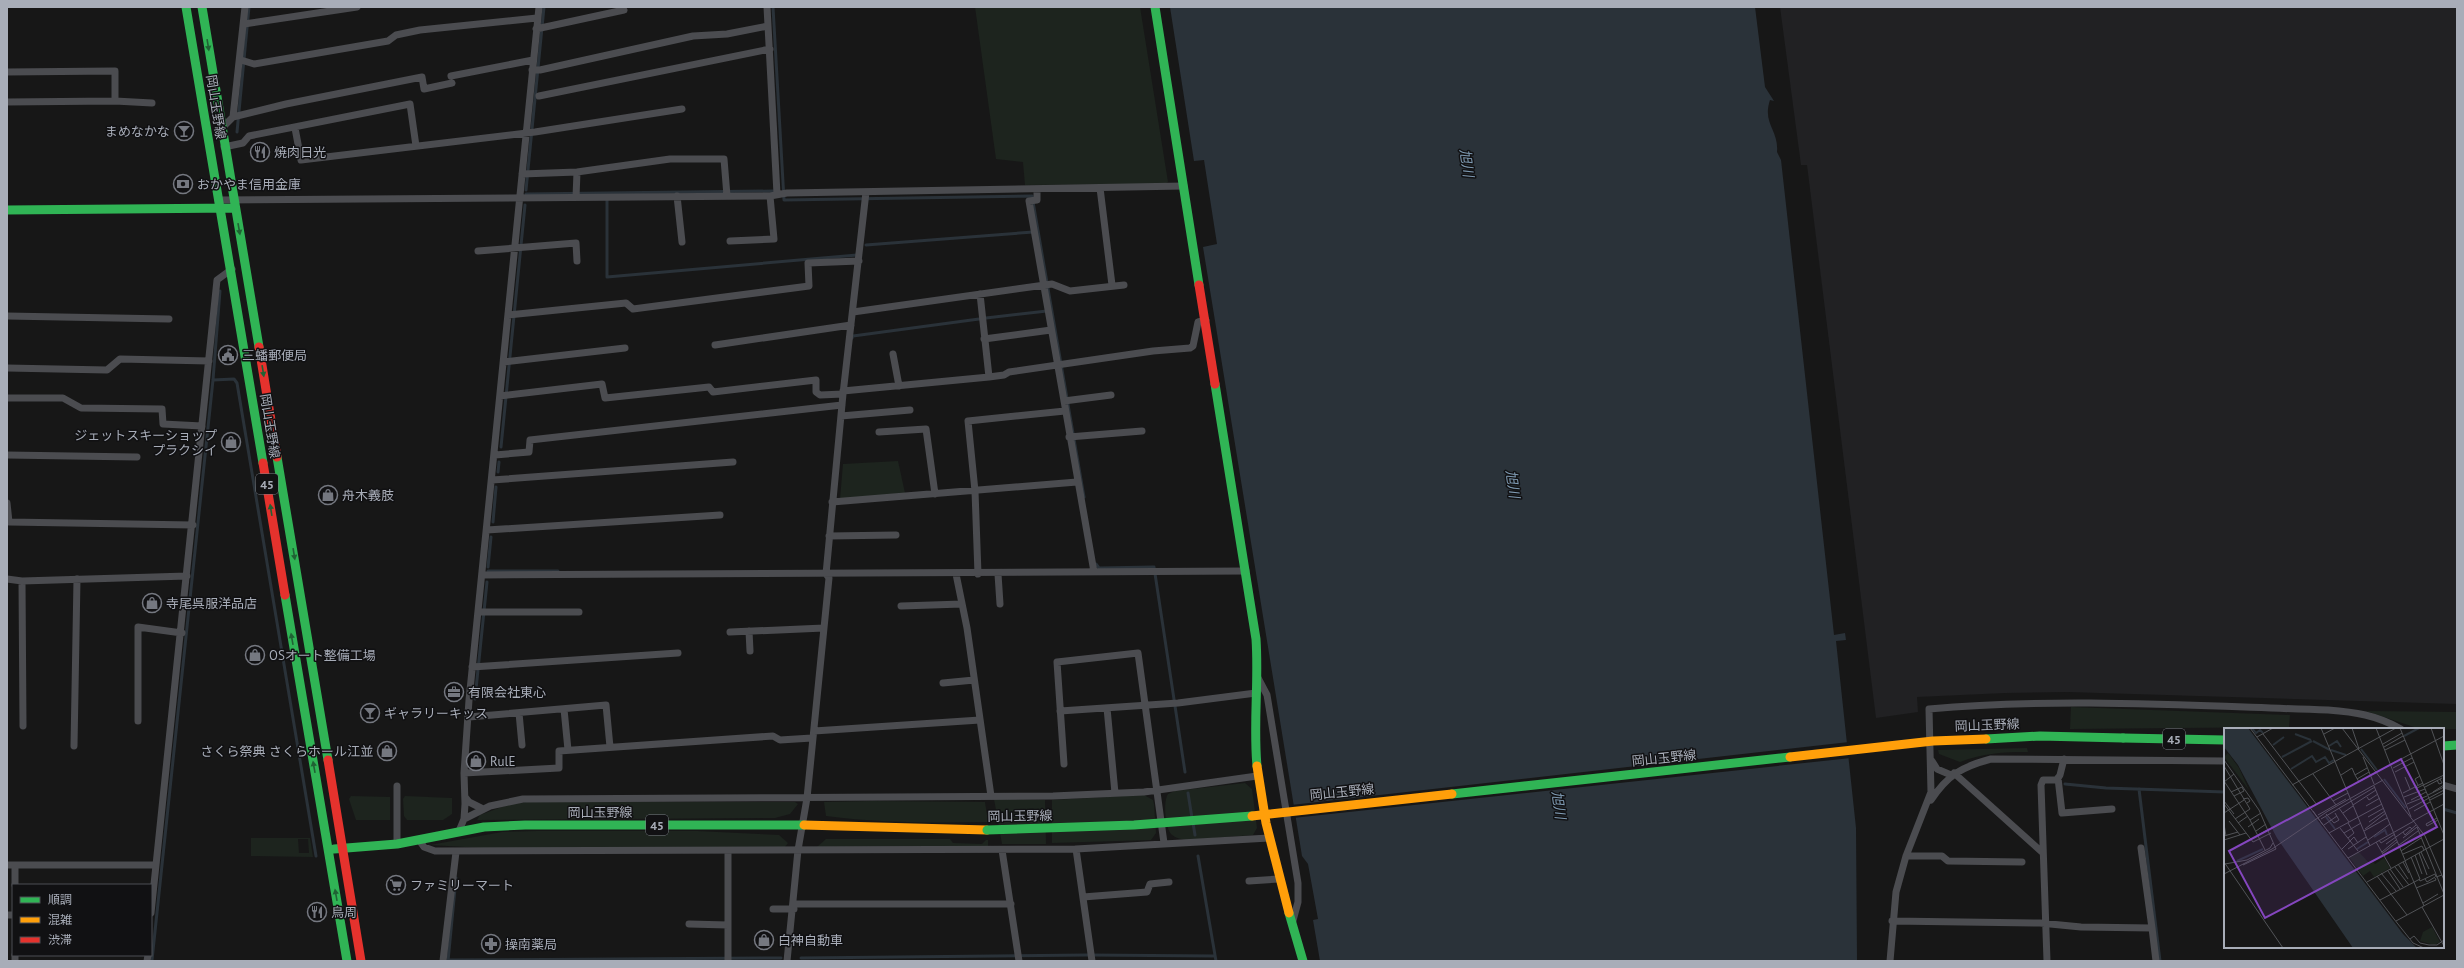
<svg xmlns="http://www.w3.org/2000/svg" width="2464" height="968" viewBox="0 0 2464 968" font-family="'PT Sans','Noto Sans JP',sans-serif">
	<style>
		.built { fill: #212123 }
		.green { fill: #1d241e; fill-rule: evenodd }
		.water { fill: #2a3239 }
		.pier { fill: #171717 }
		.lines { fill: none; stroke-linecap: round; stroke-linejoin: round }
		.stream { stroke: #2a3239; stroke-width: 3 }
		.street { stroke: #4b4c50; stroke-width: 7 }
		.fast { stroke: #30b455; stroke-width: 9 }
		.slow { stroke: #ff9f0a; stroke-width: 9 }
		.jam { stroke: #e5322d; stroke-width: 9 }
		.fast-bridge { stroke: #30b455; stroke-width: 9 }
		.slow-bridge { stroke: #ff9f0a; stroke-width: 9 }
		.oneway { fill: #206234 }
		.labels { text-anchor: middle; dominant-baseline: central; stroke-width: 3; stroke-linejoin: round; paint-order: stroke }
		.shield { fill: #111113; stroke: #7b7e86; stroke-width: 1 }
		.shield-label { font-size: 12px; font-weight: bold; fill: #a8adb8 }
		.street-label { font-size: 13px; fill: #a8adb8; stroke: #111113 }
		.poi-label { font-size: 13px; fill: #a8adb8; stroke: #111113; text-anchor: start }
		.water-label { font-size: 14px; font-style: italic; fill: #7f9bb3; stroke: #111113 }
		.inset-river { fill: none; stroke: #2a3239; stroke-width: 2 }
		.inset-road { fill: none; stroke: #515357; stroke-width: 1 }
		.view { fill: #8446be; fill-opacity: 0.15; stroke: #8446be; stroke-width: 2 }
		.inset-edge { fill: none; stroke: #a8adb8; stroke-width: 2 }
	</style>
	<rect width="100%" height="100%" fill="#171717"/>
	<!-- built -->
	<path class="built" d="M1780 7H2457V704L2068 692 2005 693 1917 697 1918 712 1876 718 1807 165H1801Z"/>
	<!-- green -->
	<path class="green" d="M975 7H1140L1168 182 1165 184 1025 185 1023 162 996 159Z
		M898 461 905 493 840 499 843 464Z
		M2071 707 2290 715 2289 727 2070 729Z
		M2366 711 2457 712V729H2420Z
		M2027 748 2028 752C2003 752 1983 753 1960 762L1939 754 1938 750Z
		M1245 783 1252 789 1257 828 1253 835 1186 840C1181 839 1175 838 1171 834 1165 827 1163 802 1168 794L1175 791Z
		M1144 795 1153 800 1154 804 1156 833 1151 840 1052 843V800Z
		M351 796 390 797V820H356L349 799Z
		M405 796 452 798V814L443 820H407L404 816 403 799Z
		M994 799 1045 800 1046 844H1002Z
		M873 801 985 802 988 822C934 823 880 823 826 816L824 802Z
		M526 802H795L798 804 790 814 775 818 477 820 480 815 507 805Z
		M537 831H697L779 835 788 843 785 847 500 849 430 845 502 832Z
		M251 838H310L313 857 251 856ZM298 839H308L309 853H299Z
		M826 839H950L953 843 982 844 986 840H988V846L817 847Z"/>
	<!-- water -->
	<path class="water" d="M1170 7H1755L1765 87 1774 101 1770 100C1762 124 1779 130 1777 152L1781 160 1834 635 1845 633 1846 640 1836 641 1856 828 1857 961H1320L1313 920 1318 919 1308 864 1302 856 1203 247 1217 244 1204 160 1194 161Z"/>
	<!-- pier -->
	<path class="pier" d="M1849 742 1851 758 1293 818 1291 805Z"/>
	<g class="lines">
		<!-- stream -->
		<path class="stream" d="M773 7 784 200 1032 196 1084 497
			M237 132 249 7
			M526 190 544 7
			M526 194 773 191
			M607 199V277L857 255
			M866 245 1033 232
			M986 318 1047 311
			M852 338 853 336 979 319
			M213 380 234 379 237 383 316 856
			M501 447 525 205
			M498 472 499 462
			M493 522 496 487
			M1096 564 1099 568 1154 567 1185 772
			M488 567 491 537
			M488 571H558
			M475 699 487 582
			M2065 784 2106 788 2225 792
			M2139 789 2160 961
			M1188 793 1192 818
			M2443 809 2457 813
			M1193 823 1195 835
			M1198 856 1216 961
			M801 958 1088 955 1215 956
			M152 960 213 380 220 291
			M448 960 781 958
			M448 961 456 878"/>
		<!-- street -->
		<path class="street" d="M767 7 777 194
			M244 24 357 7
			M536 29 624 10
			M241 60 254 64 388 41 396 35 420 30 537 18
			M532 70H540L693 36 727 34 768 26
			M7 72 115 71V101L7 102
			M451 76 533 60
			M539 96 770 49
			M115 101 152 103
			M233 117 286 104 422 77 424 89 452 83
			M295 128 301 160 535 132 682 109
			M221 129 233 117 245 7
			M224 147 243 143 249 136 410 104 416 146
			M522 174 577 172 670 159H724L727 196
			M1100 188 1112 285
			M1037 189V200L1029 201 1094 572
			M677 196 682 242
			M576 197 577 172
			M218 200 770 196 787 193 1184 186
			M730 241 774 239 770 196
			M478 251 576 243 577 261
			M980 294 989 377 1004 375 1009 372 1153 351 1190 348 1193 346 1198 322 1206 320
			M853 312 1052 284 1070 291 1124 285
			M508 315 626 303 633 309 809 286 808 263 859 261
			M7 316 169 319
			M984 339 1051 330
			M715 345 851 325
			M893 354 899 386
			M504 362 625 348
			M7 368 107 370 120 359 209 361
			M843 391 989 377
			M500 396 602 384 605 398 709 387 713 392 816 380V392L820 395 843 394
			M7 398H63L81 408 162 409 163 424 202 426
			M1064 401 1111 395
			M841 416 910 410
			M879 432 926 429 935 494
			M1069 437 1142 431
			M7 455 137 457
			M495 455 529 452 530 440 842 405
			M492 480 733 462
			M832 502 1077 482
			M7 503 9 522 193 525
			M487 530 720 515
			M829 536 896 535
			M956 574 967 628 991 796
			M978 574 975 491 968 421 1065 411
			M998 574 1000 604
			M482 575 1246 571
			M7 579 22 581 187 576
			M22 581 23 726
			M901 606 962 604
			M478 612H579
			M749 631 750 651
			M730 632 824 628
			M472 667 678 653
			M1257 676 1267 695 1298 883V902L1292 924
			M943 683 974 680
			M1107 708 1115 793
			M564 709 568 750
			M1060 711 1178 703 1256 693
			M519 713 522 745
			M469 717 606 705 610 747
			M138 721V627L182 633
			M814 731 980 720
			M74 746 77 579
			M1932 761 1937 769 1951 775
			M1064 764 1057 662 1138 653 1164 843
			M464 773 559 768V751L773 736 780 740 812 738
			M1954 773 2043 853
			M2058 778 2062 813 2112 809
			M2443 785 2457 789
			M465 797 469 802 483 809
			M1931 800C1948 775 1961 767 1991 759L2225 761
			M464 819 490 806 523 799 1053 796 1144 792 1257 776
			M459 831 464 819 465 804 464 773 469 700 539 7
			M419 840 424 847 435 851 1076 849 1269 838
			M397 844V786
			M2141 848 2152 928
			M1076 849 1092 961
			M1002 850 1019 961
			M728 851V961
			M1906 856H1942L1948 861 2022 862
			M7 865H155
			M15 865V885
			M1249 881 1279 879
			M1083 897 1147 892 1150 884 1169 882
			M794 904H1011
			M773 909H794
			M151 913 217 280 232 269
			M7 915H13
			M1892 921 2040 923 2081 927 2152 928 2156 961
			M689 924 728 925
			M15 955V961
			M147 961 148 955
			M443 961 456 852
			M787 961 798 850 807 798 829 578 826 574 843 394 866 192
			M1890 961 1896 892 1906 856 1931 792 1929 709C2061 697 2195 706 2328 710 2355 712 2376 715 2401 729
			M2047 961 2041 785 2043 780H2057L2060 775 2064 759"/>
		<!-- fast -->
		<path class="fast" d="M186 7 263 463
			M202 7 259 347
			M1155 7 1199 285
			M7 210 235 208
			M1215 384 1256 639C1259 682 1253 724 1257 766
			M277 457 328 760
			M285 595 347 961
			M2123 738 2225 740
			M2443 746 2457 745
			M334 849 397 844 484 827 525 825H804
			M1289 913 1303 961"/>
		<!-- slow -->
		<path class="slow" d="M1257 766 1266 823 1289 913
			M804 825 987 830"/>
		<!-- jam -->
		<path class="jam" d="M1199 285 1215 384
			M259 347 277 457
			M263 463 285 595
			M328 760 361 961"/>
		<!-- fast-bridge -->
		<path class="fast-bridge" d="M1986 739 2040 736 2123 738
			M1452 794 1790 757
			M987 830 1134 825 1252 816"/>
		<!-- slow-bridge -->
		<path class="slow-bridge" d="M1790 757 1933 741 1986 739
			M1252 816 1452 794"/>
	</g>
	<!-- one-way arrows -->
	<defs><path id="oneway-solid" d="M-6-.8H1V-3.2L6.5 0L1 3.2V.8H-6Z"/></defs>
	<g class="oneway">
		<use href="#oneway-solid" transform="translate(208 45) rotate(81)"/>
		<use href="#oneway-solid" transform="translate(239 229) rotate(80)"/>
		<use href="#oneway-solid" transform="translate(263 371) rotate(81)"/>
		<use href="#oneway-solid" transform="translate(271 510) rotate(-99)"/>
		<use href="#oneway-solid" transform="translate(294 554) rotate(81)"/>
		<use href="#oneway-solid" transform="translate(292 639) rotate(-100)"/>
		<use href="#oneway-solid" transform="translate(314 767) rotate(-100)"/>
		<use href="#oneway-solid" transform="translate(336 895) rotate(-100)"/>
	</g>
	<!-- icons -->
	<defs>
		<symbol id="bar-ring" viewBox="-11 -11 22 22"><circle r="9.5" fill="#111113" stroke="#757880" stroke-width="1.5"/><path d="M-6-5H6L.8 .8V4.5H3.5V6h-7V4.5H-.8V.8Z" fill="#757880"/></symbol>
		<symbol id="restaurant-ring" viewBox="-11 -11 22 22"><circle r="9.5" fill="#111113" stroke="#757880" stroke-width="1.5"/><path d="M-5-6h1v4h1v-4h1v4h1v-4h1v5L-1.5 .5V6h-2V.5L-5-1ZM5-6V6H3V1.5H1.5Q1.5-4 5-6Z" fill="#757880"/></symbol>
		<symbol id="bank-ring" viewBox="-11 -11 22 22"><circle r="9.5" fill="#111113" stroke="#757880" stroke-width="1.5"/><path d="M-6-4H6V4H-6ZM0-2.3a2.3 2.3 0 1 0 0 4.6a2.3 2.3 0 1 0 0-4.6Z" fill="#757880"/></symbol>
		<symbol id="civic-ring" viewBox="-11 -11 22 22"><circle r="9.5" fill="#111113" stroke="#757880" stroke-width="1.5"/><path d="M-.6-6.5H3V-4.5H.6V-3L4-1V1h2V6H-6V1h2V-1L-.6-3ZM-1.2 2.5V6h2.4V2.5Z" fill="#757880"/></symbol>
		<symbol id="shop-ring" viewBox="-11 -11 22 22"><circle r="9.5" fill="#111113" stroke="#757880" stroke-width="1.5"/><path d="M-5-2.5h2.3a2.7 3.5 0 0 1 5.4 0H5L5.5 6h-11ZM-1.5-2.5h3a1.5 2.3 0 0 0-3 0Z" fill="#757880"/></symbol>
		<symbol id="office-ring" viewBox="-11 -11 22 22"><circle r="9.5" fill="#111113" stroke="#757880" stroke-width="1.5"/><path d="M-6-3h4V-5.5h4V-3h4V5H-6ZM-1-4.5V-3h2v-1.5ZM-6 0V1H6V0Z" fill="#757880"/></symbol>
		<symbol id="supermarket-ring" viewBox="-11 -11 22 22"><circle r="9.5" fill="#111113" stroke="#757880" stroke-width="1.5"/><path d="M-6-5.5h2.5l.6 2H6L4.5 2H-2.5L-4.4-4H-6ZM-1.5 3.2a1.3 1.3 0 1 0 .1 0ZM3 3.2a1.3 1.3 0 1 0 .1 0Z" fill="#757880"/></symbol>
		<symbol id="pharmacy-ring" viewBox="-11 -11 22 22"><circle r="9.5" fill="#111113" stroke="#757880" stroke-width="1.5"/><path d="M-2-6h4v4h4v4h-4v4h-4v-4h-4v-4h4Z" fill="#757880"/></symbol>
	</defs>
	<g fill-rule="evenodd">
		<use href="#bar-ring" x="173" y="120" width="22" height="22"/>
		<use href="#restaurant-ring" x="249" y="141" width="22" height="22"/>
		<use href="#bank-ring" x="172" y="173" width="22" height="22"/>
		<use href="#civic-ring" x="217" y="344" width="22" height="22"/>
		<use href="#shop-ring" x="220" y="431" width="22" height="22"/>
		<use href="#shop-ring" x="317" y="484" width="22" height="22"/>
		<use href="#shop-ring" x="141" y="592" width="22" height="22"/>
		<use href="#shop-ring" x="244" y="644" width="22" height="22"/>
		<use href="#office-ring" x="443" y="681" width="22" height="22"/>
		<use href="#bar-ring" x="359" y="702" width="22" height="22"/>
		<use href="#shop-ring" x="376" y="740" width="22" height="22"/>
		<use href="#shop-ring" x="465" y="750" width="22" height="22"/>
		<use href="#supermarket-ring" x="385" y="874" width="22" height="22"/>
		<use href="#restaurant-ring" x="306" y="901" width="22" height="22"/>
		<use href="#shop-ring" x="753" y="929" width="22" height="22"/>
		<use href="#pharmacy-ring" x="480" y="933" width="22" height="22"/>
	</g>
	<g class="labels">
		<!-- shield labels -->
		<g class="shield">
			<rect x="256" y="474" width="22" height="20" rx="3"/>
			<rect x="2163" y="729" width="22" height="20" rx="3"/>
			<rect x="646" y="815" width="22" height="20" rx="3"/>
		</g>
		<g class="shield-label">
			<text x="267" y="484">45</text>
			<text x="2174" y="739">45</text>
			<text x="657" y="825">45</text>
		</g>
		<!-- street labels -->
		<g class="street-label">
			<text transform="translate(216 107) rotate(81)">岡山玉野線</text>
			<text transform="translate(270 426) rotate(81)">岡山玉野線</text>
			<text transform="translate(1987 725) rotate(-2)">岡山玉野線</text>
			<text transform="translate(1664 758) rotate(-6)">岡山玉野線</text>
			<text transform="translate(1342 792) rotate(-6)">岡山玉野線</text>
			<text x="600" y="812">岡山玉野線</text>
			<text transform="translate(1020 816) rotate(-1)">岡山玉野線</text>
		</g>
		<!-- poi labels -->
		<g class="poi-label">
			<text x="170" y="131" text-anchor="end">まめなかな</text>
			<text x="274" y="152">焼肉日光</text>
			<text x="197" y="184">おかやま信用金庫</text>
			<text x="242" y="355">三蟠郵便局</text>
			<text x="217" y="435" text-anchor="end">ジェットスキーショップ<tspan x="217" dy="15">プラクシイ</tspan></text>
			<text x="342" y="495">舟木義肢</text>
			<text x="166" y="603">寺尾呉服洋品店</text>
			<text x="269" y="655">OSオート整備工場</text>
			<text x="468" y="692">有限会社東心</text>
			<text x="384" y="713">ギャラリーキッス</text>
			<text x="373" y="751" text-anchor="end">さくら祭典 さくらホール江並</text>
			<text x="490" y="761">RulE</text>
			<text x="410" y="885">ファミリーマート</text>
			<text x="331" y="912">鳥周</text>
			<text x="778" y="940">白神自動車</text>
			<text x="505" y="944">操南薬局</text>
		</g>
		<!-- water labels -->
		<g class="water-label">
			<text transform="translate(1467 163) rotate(82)">旭川</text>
			<text transform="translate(1513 484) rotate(82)">旭川</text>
			<text transform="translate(1559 805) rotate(82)">旭川</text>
		</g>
	</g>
	<!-- overview -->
	<g transform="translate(2224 728)">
		<rect width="220" height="220" fill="#171717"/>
		<path d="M4 25 15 40 25 62 0 29ZM135 124 146 136 149 134 151 136 160 130 166 140 150 149 146 143 139 148 125 129ZM208 199 216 214 210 217 196 213 199 204Z" fill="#1d241e"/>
		<path d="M0 0H24L179 206 193 220H129L53 110 14 37 0 19Z" fill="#2a3239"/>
		<path class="inset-river" d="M28 0 32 5 36 2 39 5M71 6 87 12M180 8 195 0M89 13 106 22M49 17 60 9M105 18 113 13 117 19M137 21 153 42M107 22 122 27M58 29 88 13M67 41 88 28 92 34 101 29 105 35 110 32M160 51 182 80M102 89 111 101M150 109 161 102 163 107M133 121 144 114M13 133 39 121"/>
		<path class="inset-road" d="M26 0 170 191 189 215 200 220M97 0 146 118M118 0 201 108 220 152M128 0 135 21M152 0 187 89M176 0 220 107M207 0 220 37M39 6 93 77M100 6 111 0M33 9 49 0M159 16 178 5M160 19 179 8M161 22 181 12M139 29 150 56M0 32 35 82 52 121 19 137M0 38 26 81 11 91M169 40 188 30M171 44 190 34M89 46 112 77M117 47 128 40 131 47M181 49 186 61M133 51 145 44M213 52 215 56 218 55 216 51M0 53 26 92 41 122M0 54 10 46M135 54 131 47 143 40M68 57 172 0M194 57 191 51 196 48M150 58 181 132M192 58 193 60 220 47M201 59 218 50M7 64 18 59 20 63 10 68M209 64 220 57M179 65 199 55M204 67 220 59M143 69 145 72 154 66M180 69 201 61M205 70 220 62M19 71 24 70 26 73 23 75M187 72 202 64M206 72 220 65M0 73 10 86M109 73 124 65M0 76 29 114 47 105M183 76 203 68M129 77 152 62M142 78 156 70M86 80 220 8M115 80 125 94M185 81 205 70M89 83 99 97M190 83 206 74M0 85 20 72M119 85 129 78M102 86 110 95 115 92 111 85M94 87 122 71M144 89 160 80M213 90 202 96 203 98 214 92M97 91 151 59M26 92 37 85M5 93 16 107M189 93 220 76M145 94 161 83M14 95 24 88M0 96 2 108M100 97 113 88M24 99 35 91M193 99 220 166M116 100 134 123M141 101 162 85M32 103 42 96M140 103 163 90M179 104 181 107 192 97M105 105 158 76M120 105 137 95M34 107 45 101M0 108 14 104M124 110 130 105 124 95M179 110 193 99M0 112 22 105M144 112 166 96M155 112 157 115 171 106M152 114 167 140M162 116 186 99 188 101M175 117 194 103M118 121 130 109 134 115M124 121 142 109M177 123 197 110M158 124 172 112M197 124 205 141M159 125 173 114M195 125 203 147M179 126 198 118 200 122M191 127 198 146M124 130 190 93M181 133 200 178M0 134 59 220M179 134 185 145M1 136 23 132 46 120 49 115M174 136 184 151M171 139 185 157M166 141 179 159M164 143 176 161M157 145 172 163M0 146 48 121 104 83 159 52M153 148 183 187M195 151 196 153 211 146 212 149 218 147M201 151 203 154 211 149M143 154 220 111M192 160 212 152 211 150M156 172 196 151 187 129M199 175 214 166M198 179 220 218M172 193 220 167M186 211 190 208 196 215 205 217H213L220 212"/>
		<path class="view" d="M177 31 213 99 41 190 5 123Z"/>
		<rect width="220" height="220" class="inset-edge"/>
	</g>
	<!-- border -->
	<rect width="2464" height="968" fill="none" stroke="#a8adb8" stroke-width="16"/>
	<!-- legend -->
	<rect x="12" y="884" width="140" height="72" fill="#111113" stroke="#4d4f55"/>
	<rect x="20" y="897" width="20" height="6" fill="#30b455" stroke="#4d4f55"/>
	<text x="48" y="904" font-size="12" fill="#a8adb8">順調</text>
	<rect x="20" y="917" width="20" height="6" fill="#ff9f0a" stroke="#4d4f55"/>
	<text x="48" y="924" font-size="12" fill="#a8adb8">混雑</text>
	<rect x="20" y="937" width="20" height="6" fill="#e5322d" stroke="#4d4f55"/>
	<text x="48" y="944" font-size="12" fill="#a8adb8">渋滞</text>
</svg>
